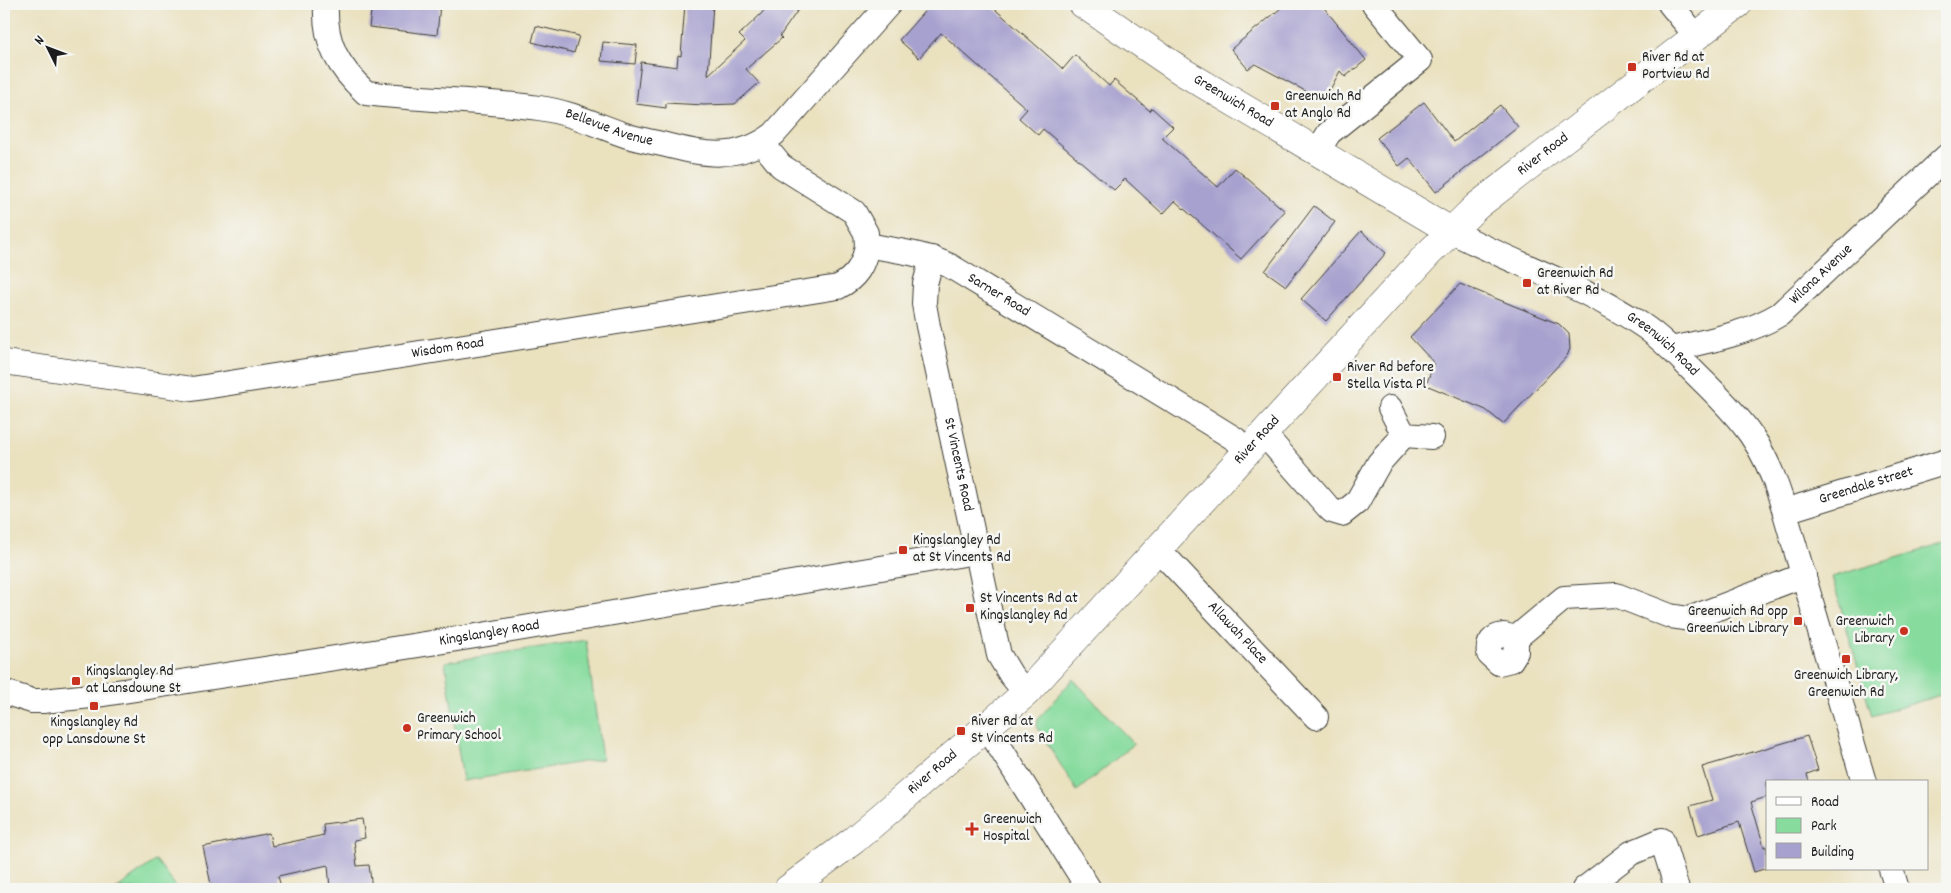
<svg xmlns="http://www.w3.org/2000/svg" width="1951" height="893" viewBox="0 0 1951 893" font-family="Dekko,sans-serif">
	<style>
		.green { fill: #86db9d; stroke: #517c5c }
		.building { fill: #a7a1cf }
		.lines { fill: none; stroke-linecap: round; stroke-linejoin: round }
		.minor-casing { stroke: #3b3a34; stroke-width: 26 }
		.major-casing { stroke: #3b3a34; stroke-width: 29 }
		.minor { stroke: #fff; stroke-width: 24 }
		.major { stroke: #fff; stroke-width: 28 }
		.poi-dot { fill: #c8321e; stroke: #f6f6f2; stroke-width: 2 }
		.labels { text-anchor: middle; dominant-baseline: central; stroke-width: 5; stroke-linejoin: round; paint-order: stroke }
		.poi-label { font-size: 15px; fill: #1c1c1c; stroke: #f6f6f2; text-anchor: start }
		.street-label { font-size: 15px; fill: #1c1c1c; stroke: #f6f6f2 }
	</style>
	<rect width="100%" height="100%" fill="#f6f6f2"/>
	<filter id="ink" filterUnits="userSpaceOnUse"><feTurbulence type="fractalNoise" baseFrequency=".02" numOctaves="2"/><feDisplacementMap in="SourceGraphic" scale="10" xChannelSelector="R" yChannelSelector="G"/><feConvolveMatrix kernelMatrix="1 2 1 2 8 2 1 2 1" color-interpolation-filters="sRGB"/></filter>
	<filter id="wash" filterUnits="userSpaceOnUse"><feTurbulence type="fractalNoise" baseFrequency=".0096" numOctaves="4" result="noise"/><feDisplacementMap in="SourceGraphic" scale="20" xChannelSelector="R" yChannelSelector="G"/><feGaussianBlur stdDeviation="1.12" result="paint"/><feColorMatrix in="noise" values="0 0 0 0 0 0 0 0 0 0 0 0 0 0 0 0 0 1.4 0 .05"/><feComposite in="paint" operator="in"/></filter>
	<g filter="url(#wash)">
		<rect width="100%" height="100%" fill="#eae1bf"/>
		<!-- green -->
		<path class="green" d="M1947 543V693L1872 716 1832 577Z
			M586 640 602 759 463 781 445 662Z
			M1073 679 1134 744 1077 791 1037 727 1038 719Z
			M156 860 178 889H116Z"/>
		<g id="blocks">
			<!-- building -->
			<path class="building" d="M372 4H440L437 35 369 27Z
				M685 4H713L708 75 745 41 739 35 761 14 769 4H802L780 36 782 38 746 69 759 83 735 104 704 105 666 103V108L636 104 641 62 677 67 678 55 681 56Z
				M931 4H989L1063 69 1075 55 1109 86 1114 80 1150 111 1152 108 1173 127 1162 138 1218 187 1235 168 1285 211 1241 259 1175 201 1163 214 1125 179 1114 190 1043 129 1038 135 1019 118 1027 109 941 33 919 58 899 40Z
				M1286 4H1321L1366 60 1345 77 1340 71 1324 101 1255 64 1248 69 1231 49Z
				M536 26 579 36 574 53 532 42Z
				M603 42 637 45 635 64 601 61Z
				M1424 102 1454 142 1500 105 1518 127 1436 192 1409 158 1399 166 1377 138Z
				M1314 206 1335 222 1286 286 1265 271Z
				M1361 231 1386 253 1326 321 1301 299Z
				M1460 284 1559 324 1569 334 1570 349 1567 356 1503 424 1486 410 1426 385 1434 363 1410 337Z
				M1807 736 1818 770 1807 774 1809 782H1767V797L1751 802 1764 847H1767V868L1754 872 1739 822 1698 835 1690 806 1712 800 1702 767Z
				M362 819 365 838 354 840 357 866 369 865 372 889H330L328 865 278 876 281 887 269 889H212L203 847 269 833 272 846 324 835 323 824Z"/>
		</g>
	</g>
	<g filter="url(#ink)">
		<use href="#blocks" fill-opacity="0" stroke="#3b3a34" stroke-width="1"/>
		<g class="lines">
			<defs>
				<g id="minor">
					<path id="s1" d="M326 4C324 43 338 67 366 93 423 100 482 100 539 108 569 112 594 124 622 134 635 139 649 141 662 144 704 155 737 162 774 134L889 4"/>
					<path d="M1670 4 1697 37"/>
					<path id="s2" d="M762 143 781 166 854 212 866 233 867 245C897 251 923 253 950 266L1206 421 1235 439 1248 452"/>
					<path d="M1317 152 1329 133 1420 60 1374 4"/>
					<path id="s3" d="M1451 231C1514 264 1582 285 1642 325 1666 341 1685 364 1706 384 1744 422 1763 444 1780 496L1864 782"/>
					<path id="s4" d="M932 258 925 284 924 304 928 326 999 655 1011 675 1026 693"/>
					<path id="s5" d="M1671 349C1708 341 1747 334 1780 314L1947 156"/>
					<path id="s6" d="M4 362 192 389 838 287C856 278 864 265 867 245"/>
					<path d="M1390 408 1404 435 1432 437"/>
					<path d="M1264 434 1328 507 1332 511 1342 514 1357 502 1379 463 1404 435"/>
					<path id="s7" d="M1785 511 1947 461"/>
					<path id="s8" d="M1159 550 1316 717"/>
					<path d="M1504 635 1516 638V652L1511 660 1499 663 1489 654C1487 643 1493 636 1504 635Z"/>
					<path d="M1516 638 1564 598 1616 595 1670 616 1689 619 1804 575"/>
					<path id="s9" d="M4 692 32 701H43L91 696 476 636 976 552"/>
					<path d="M987 727 1089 889"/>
					<path d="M1891 869 1897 889"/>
					<path d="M1584 889 1631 853 1662 840 1677 889"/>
				</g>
				<g id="major">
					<path id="s10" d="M1083 4 1183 72 1451 231"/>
					<path id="s11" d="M788 889 854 840 1026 693 1428 254 1477 206 1738 4"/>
				</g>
			</defs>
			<!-- minor casing -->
			<use href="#minor" class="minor-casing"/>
			<!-- major casing -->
			<use href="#major" class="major-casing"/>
			<!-- minor -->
			<use href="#minor" class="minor"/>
			<!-- major -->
			<use href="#major" class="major"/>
		</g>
	</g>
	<!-- markers -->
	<g class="poi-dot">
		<rect x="1627" y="62" width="10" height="10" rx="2.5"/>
		<rect x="1270" y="101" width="10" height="10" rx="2.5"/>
		<rect x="1522" y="278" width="10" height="10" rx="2.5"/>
		<rect x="1332" y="372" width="10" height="10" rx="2.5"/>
		<rect x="898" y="545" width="10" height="10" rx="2.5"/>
		<rect x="965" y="603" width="10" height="10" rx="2.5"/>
		<rect x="1793" y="616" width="10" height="10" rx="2.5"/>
		<circle cx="1904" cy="631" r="5"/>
		<rect x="1841" y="654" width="10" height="10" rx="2.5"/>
		<rect x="71" y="676" width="10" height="10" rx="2.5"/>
		<rect x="89" y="701" width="10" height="10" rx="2.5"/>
		<circle cx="407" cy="728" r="5"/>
		<rect x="956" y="726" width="10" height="10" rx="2.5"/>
		<path d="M969.5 821.5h5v5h5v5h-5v5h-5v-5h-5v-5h5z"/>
	</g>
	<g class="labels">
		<!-- poi labels -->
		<g class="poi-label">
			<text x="1642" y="58">River Rd at<tspan x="1642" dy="17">Portview Rd</tspan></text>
			<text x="1285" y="97">Greenwich Rd<tspan x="1285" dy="17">at Anglo Rd</tspan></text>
			<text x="1537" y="274">Greenwich Rd<tspan x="1537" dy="17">at River Rd</tspan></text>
			<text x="1347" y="368">River Rd before<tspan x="1347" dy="17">Stella Vista Pl</tspan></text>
			<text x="913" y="541">Kingslangley Rd<tspan x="913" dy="17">at St Vincents Rd</tspan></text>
			<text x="980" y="599">St Vincents Rd at<tspan x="980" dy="17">Kingslangley Rd</tspan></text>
			<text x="1788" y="612" text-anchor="end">Greenwich Rd opp<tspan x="1788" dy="17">Greenwich Library</tspan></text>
			<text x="1894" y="622" text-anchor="end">Greenwich<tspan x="1894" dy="17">Library</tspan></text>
			<text x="86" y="672">Kingslangley Rd<tspan x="86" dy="17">at Lansdowne St</tspan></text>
			<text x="1846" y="676" text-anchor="middle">Greenwich Library,<tspan x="1846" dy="17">Greenwich Rd</tspan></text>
			<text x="417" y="719">Greenwich<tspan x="417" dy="17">Primary School</tspan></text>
			<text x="971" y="722">River Rd at<tspan x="971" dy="17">St Vincents Rd</tspan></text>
			<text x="94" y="723" text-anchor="middle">Kingslangley Rd<tspan x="94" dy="17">opp Lansdowne St</tspan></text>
			<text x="983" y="820">Greenwich<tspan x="983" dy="17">Hospital</tspan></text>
		</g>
		<!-- street labels -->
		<g class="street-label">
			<text stroke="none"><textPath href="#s10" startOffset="179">Greenwich Road</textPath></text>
			<text stroke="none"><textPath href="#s1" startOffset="348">Bellevue Avenue</textPath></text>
			<text stroke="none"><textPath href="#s11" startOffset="1056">River Road</textPath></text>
			<text stroke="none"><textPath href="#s5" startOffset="172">Wilona Avenue</textPath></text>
			<text stroke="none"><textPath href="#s2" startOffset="295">Sarner Road</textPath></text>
			<text stroke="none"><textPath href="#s3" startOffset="241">Greenwich Road</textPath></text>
			<text stroke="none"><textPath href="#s6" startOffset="449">Wisdom Road</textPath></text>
			<text stroke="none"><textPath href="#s11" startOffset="651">River Road</textPath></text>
			<text stroke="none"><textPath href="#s4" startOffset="211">St Vincents Road</textPath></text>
			<text stroke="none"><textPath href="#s7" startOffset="85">Greendale Street</textPath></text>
			<text stroke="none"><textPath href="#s9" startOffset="492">Kingslangley Road</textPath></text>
			<text stroke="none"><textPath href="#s8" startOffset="114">Allawah Place</textPath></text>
			<text stroke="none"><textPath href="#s11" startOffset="186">River Road</textPath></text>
		</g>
	</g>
	<!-- margin -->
	<rect width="1951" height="893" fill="none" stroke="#f6f6f2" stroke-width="20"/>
	<!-- legend -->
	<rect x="1766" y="780" width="162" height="90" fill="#f6f6f2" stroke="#9f9f9c"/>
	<rect x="1776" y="797" width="25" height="8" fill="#ffffff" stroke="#9f9f9c"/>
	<text x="1811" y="806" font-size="15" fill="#1c1c1c">Road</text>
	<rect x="1776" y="818" width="25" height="15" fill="#86db9d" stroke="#9f9f9c"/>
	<text x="1811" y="830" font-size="15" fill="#1c1c1c">Park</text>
	<rect x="1776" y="843" width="25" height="15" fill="#a7a1cf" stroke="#9f9f9c"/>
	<text x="1811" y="856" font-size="15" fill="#1c1c1c">Building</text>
	<!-- north arrow -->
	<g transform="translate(48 48) rotate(312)" stroke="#f6f6f2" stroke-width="4" paint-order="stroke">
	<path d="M0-4L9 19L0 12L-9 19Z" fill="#1c1c1c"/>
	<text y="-8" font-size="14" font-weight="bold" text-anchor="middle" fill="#1c1c1c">N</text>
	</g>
</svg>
